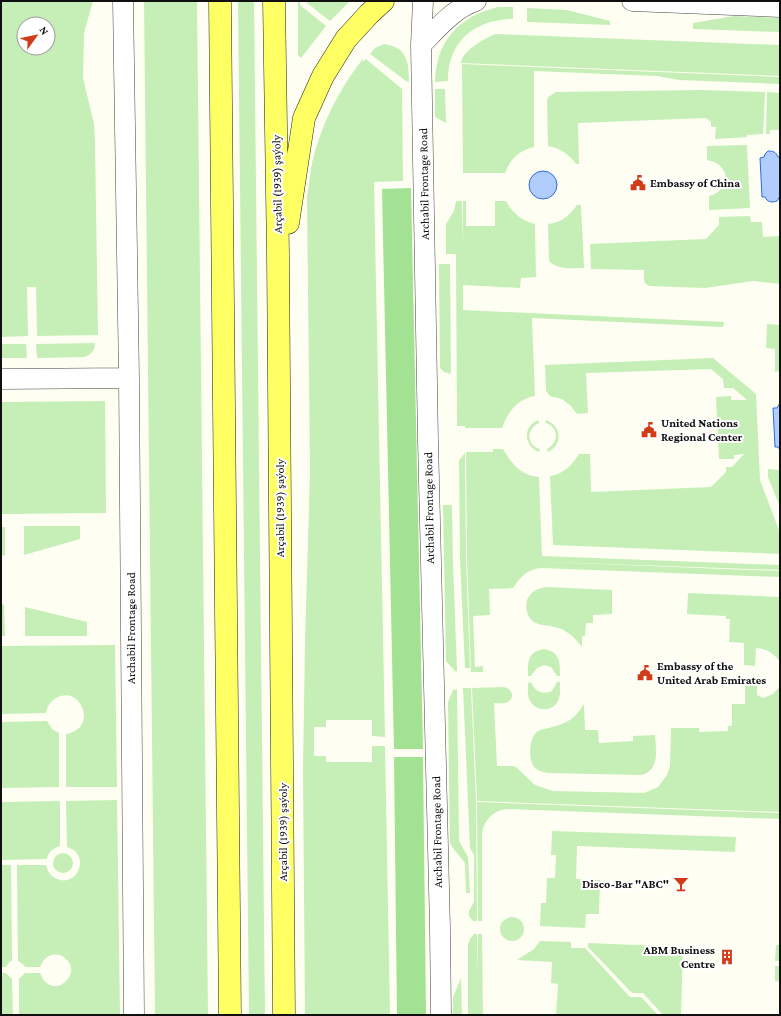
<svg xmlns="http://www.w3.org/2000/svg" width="781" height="1016" viewBox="0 0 781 1016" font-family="'Crimson Pro',serif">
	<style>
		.green { fill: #c5efb6; fill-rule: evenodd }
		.forest { fill: #a3e293 }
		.water { fill: #b0cdfd; stroke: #2e6bdd }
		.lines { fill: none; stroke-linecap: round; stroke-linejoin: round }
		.street-casing { stroke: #434343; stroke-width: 21 }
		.primary-casing { stroke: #212121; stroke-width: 23 }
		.street { stroke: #fff; stroke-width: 20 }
		.primary { stroke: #feff62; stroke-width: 22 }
		.labels { text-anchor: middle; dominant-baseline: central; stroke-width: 4; stroke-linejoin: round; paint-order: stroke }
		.poi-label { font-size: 12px; font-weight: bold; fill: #101010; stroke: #fff; text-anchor: start }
		.street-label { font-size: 12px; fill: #101010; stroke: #fff }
	</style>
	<rect width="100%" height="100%" fill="#fefff2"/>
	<!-- green -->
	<path class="green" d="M1 1H93L84 33 83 78 94 124 95 143 98 335 37 336 36 287H27L28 336 1 337ZM24 24H48V48H24Z
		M144 1H197L208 1015H155Z
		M238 1H254L265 1015H249Z
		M298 1H300V5L326 26 301 58 298 55Z
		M307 1H350L330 21 307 3Z
		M498 7H513V19C474 20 448 41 448 81L435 82C436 41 459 16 498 7Z
		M527 8 567 10 610 21V25L527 22Z
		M734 16 780 18V32L693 29V23Z
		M495 34 780 45V76L461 63C462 51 484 39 495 34Z
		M384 44C407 47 409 62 409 82L406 81 370 54 375 48Z
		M366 59 402 89 403 181 374 182 385 737 372 736V720H326V727H314V756H326V762H372V746H385L390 1015H305L303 770 305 642 310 473 307 197C309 186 310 174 312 163 321 125 338 91 362 60L364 61Z
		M462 64 780 77V84L679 80 657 76 534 71V147C520 150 510 159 505 173H463Z
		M435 89H445L446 123 435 117Z
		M701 90 765 92 763 134 747 135V137L715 139 716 127H711V122L706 118 578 123 579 164H576C569 154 560 148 548 146L547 102 548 97 556 92Z
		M767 92 780 93V130H770V134H766Z
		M747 145 750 208 709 210V196C732 190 731 164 707 160V146Z
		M456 201H462L463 245V201H466V226H495V201H506C512 213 522 221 535 224L536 277 521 278 520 288 463 285V310L724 322 723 327 532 318 535 396C517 399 508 412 502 428H465V426H457L456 254H446V224L454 211Z
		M577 205H581L584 268C573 268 557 270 549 261L548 224C561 223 570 215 577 205Z
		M750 216 751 222H762L763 237 780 236V284L753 281 705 288 650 286C642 284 644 277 644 270L591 269 590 244 706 239 719 225V217Z
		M439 264H450L451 374 444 372 440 368Z
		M767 324 780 325V371L775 372V349L766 348Z
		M95 343C95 350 92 354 85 357L37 358 36 344Z
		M1 344H26L27 358H1Z
		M713 358 756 394 760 480 780 533V554L553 545 550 476C564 474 572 465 579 454H590L591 492 711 487 726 472V467H732L744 454 734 455V459H719L716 397 731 396V400H747L733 388H724L723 379 711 369 586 373 588 413 577 414 571 406 562 399 550 396 546 391 545 365Z
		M105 401 106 513 1 514V402Z
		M538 420 539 423C526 429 526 445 540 449L539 452C524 446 522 427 538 420Z
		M546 420C562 426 563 445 548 452L547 449C559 443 559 427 546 423Z
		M493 449H503C511 463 521 476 539 477L542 556 780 565V570L522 561 780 571V577L541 568C528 569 520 577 513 588L489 589 490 615 473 616 475 667 483 666V672H471L467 559 466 452H493Z
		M465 453 466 558 470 668H465L460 558 459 460Z
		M768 469 780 470V507L768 477Z
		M443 505H452L453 563 457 670 456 672 446 661Z
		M24 526H80V539L24 555Z
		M1 527H5V555L1 556Z
		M547 587 612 590V614L593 615V623H586L585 636H582V647C576 639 570 633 561 629 548 623 532 629 527 612 526 608 526 604 527 600 531 591 538 588 547 587Z
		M688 593 780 597V662C774 653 767 649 756 648L755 666 744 665V643L729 642 730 619H726V616L687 614Z
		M1 604 4 605 5 636H1Z
		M25 607 87 622V636H25Z
		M115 645 117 787H66V734C99 729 81 684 56 698 50 702 47 707 46 713L1 714V646Z
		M544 649C560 652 560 661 560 676H557L551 667 544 665 537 668 531 676H528C528 662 527 652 544 649Z
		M745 681H757V695L763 698 773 694 780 686V812L477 801 472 688 504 687C511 688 516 697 508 702 505 704 498 703 494 703L497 766H513L516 767 535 785 553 791 644 793 658 787 667 775 670 766 671 728H699V732L728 731V726H732V704H745Z
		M531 682C535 692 543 695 552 691L557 682H560C560 688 561 695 558 701 553 712 536 712 530 701 527 696 528 688 528 683Z
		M463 688H471L476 802 477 921H473L469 916V911L474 902V855L470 848Z
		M457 689 459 841 468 857 470 893H466L465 863 450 844 448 702 453 690Z
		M584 704 585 730H598L599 743 633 741V736L655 735C656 749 660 771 641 775L548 773C543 772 538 771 534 767 528 759 529 738 537 732 540 729 545 729 549 728 567 723 574 720 584 704Z
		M47 721 52 729 59 733V787L1 788V722Z
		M117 800 120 1015H19V979L25 973H40C43 980 47 986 55 986 60 986 63 984 66 981 84 964 51 939 40 967H25L24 965 18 961 17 865H46C47 870 50 875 55 878 77 890 92 854 67 847L66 801Z
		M60 801V846C53 848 48 852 47 859L1 860V802Z
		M477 802 780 813V819L506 809C493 811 484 820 482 833V921H478Z
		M552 831 736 837 735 852 577 846 576 879 600 880 599 914H586L585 928 540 926 541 903H546L547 878H555L556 855H551Z
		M53 863a10 10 0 1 1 20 0a10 10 0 1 1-20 0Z
		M1 865H11L12 961H10L6 967H1Z
		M500 929a12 12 0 1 1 24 0a12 12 0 1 1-24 0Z
		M474 934H477L478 973V934H482L483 1015H468V944L470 939Z
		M540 941 571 942V948H585L630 997H641L658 1015H556L558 984 551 983 552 962 517 960 534 949Z
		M588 943 683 947 681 1015H663L643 993H632L588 947Z
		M776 945H780V961H775Z
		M775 966H780V982L775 981Z
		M1 973H6L12 979 13 1015H1Z
		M461 978 462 1015H453V997Z"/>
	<!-- forest -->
	<path class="forest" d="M411 188 423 749H394L382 189Z
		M394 757H423L426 1015H397Z"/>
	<!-- water -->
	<path class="water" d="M768 151C773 151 776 152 778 157H780V196L777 201C772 203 767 202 765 197H762L760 158 764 157 765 154Z
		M529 185a14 14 0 1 1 28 0a14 14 0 1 1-28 0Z
		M780 403V450L778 447H775L773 408H777Z"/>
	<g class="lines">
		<defs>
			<path id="street" d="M123 1 129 378 134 1015
				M423 1 421 45 428 441 440 929 441 1015
				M632 1 780 7
				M421 45C437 29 454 8 476 1
				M1 379 129 378"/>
			<path id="primary" d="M220 1 230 1015
				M274 1 278 255 284 1015
				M288 223 304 118 323 76 346 39 369 14 383 1"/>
		</defs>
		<!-- street casing -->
		<use href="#street" class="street-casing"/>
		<!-- primary casing -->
		<use href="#primary" class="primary-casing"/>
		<!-- street -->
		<use href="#street" class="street"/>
		<!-- primary -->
		<use href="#primary" class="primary"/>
	</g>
	<!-- icons -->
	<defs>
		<symbol id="civic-bare" viewBox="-9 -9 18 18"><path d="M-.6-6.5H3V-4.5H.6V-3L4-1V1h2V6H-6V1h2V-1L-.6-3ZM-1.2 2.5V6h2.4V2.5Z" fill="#d13c16" stroke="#fff" stroke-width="2.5" paint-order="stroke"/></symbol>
		<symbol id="bar-bare" viewBox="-9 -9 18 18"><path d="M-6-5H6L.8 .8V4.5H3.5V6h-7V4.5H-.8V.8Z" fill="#d13c16" stroke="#fff" stroke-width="2.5" paint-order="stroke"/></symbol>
		<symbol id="building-bare" viewBox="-9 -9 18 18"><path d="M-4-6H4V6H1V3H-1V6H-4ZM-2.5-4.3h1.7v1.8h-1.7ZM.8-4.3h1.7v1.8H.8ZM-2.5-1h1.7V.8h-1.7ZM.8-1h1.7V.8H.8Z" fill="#d13c16" stroke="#fff" stroke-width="2.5" paint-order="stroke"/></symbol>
	</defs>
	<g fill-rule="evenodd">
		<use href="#civic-bare" x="627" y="172" width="22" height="22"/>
		<use href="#civic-bare" x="638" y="419" width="22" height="22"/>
		<use href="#civic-bare" x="634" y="662" width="22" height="22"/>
		<use href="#bar-bare" x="670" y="873" width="22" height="22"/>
		<use href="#building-bare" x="716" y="946" width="22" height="22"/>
	</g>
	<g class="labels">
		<!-- poi labels -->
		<g class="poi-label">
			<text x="650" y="183">Embassy of China</text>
			<text x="661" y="423">United Nations<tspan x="661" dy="14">Regional Center</tspan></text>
			<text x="657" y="666">Embassy of the<tspan x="657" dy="14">United Arab Emirates</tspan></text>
			<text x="669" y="884" text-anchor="end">Disco-Bar "ABC"</text>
			<text x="715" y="950" text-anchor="end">ABM Business<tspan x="715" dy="14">Centre</tspan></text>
		</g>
		<!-- street labels -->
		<g class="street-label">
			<text transform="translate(277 184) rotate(-91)">Arçabil (1939) şaýoly</text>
			<text transform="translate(424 184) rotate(-91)">Archabil Frontage Road</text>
			<text transform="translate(280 508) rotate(-90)">Arçabil (1939) şaýoly</text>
			<text transform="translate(429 508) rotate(-91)">Archabil Frontage Road</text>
			<text transform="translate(131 628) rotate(-90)">Archabil Frontage Road</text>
			<text transform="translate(283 832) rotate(-90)">Arçabil (1939) şaýoly</text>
			<text transform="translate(437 832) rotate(-91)">Archabil Frontage Road</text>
		</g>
	</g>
	<!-- border -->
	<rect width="781" height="1016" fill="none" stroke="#101010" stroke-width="4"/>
	<!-- north arrow -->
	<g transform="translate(36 36) rotate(57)"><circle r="19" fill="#ffffff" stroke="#9f9f9f"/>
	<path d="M0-3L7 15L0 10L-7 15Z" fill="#d13c16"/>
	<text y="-6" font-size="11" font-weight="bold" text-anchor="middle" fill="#101010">N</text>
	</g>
</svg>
